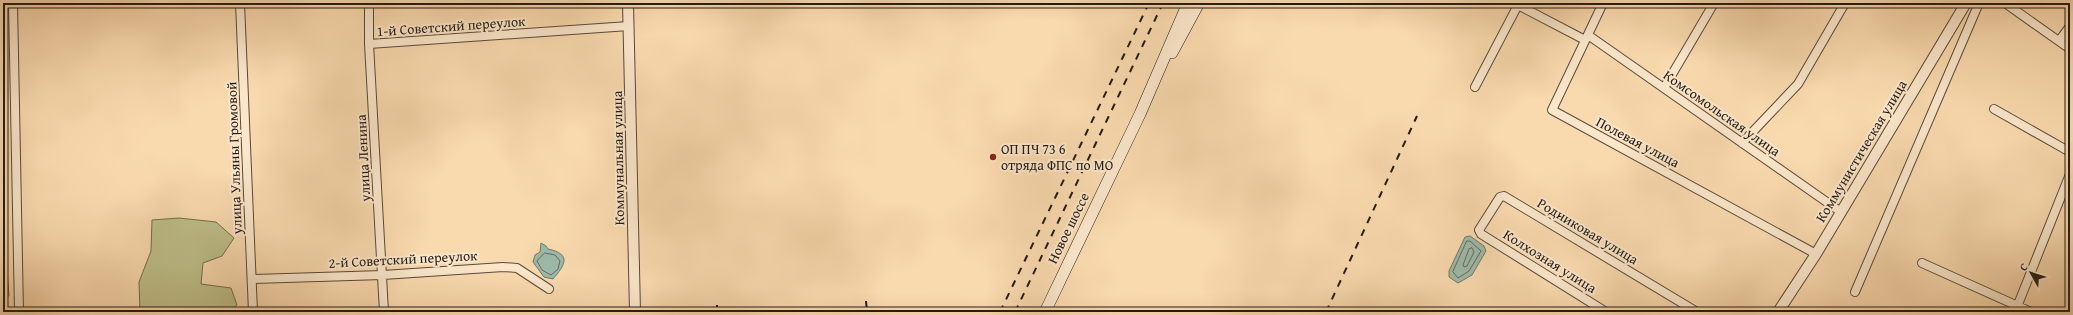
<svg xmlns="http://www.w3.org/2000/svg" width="2073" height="315" viewBox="0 0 2073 315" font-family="'Gentium Book Plus',serif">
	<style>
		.green { fill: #bebf8a; stroke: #716d4e }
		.water { fill: #9ebaa9; stroke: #6d7a6d }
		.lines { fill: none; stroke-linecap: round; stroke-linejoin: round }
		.shore { stroke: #616a5e; stroke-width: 1 }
		.minor-casing { stroke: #594a3a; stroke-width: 10 }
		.tertiary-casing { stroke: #594a3a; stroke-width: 12 }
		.secondary-casing { stroke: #241b13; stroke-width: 12 }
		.minor { stroke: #fbe6ca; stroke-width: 8 }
		.tertiary { stroke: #fbe6ca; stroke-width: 10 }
		.secondary { stroke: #fbe6ca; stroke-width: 11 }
		.rail { stroke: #241b13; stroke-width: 2; stroke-dasharray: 7 7; stroke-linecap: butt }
		.poi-dot { fill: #8f2418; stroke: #fbe6ca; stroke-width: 1.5 }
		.labels { text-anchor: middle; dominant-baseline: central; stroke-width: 4; stroke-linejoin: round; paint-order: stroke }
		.street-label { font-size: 14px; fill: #241b13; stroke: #fbe6ca }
		.poi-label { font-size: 14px; fill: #241b13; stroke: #fbe6ca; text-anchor: start }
	</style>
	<rect width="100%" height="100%" fill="#f9d9ae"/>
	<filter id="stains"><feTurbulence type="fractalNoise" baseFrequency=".005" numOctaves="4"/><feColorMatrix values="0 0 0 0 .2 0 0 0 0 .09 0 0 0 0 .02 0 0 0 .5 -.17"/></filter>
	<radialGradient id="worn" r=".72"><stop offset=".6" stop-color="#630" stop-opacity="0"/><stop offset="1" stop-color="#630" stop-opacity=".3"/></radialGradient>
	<!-- green -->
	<path class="green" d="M179 218 216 222 234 238 222 256 203 263 201 284 231 288 237 305 227 312H140L139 282 151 251 152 220Z
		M3 219 9 296 3 297Z"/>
	<!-- water -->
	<path class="water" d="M1470 236 1484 246 1486 251 1472 275 1458 283 1449 277V271L1465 237Z
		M541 243 546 246 548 249C572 254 565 265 553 279L544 277 533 262 535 255 540 252Z"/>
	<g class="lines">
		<!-- shore -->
		<path class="shore" d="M1467 241H1470L1481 251 1469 271 1458 278 1453 272Z
			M1472 248 1474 252 1467 266 1464 267 1463 265 1469 249Z
			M545 253 555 255 560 261 558 269 551 275 542 270 537 261Z"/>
		<defs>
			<path id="minor" d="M13 3 19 312
				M240 3 253 312
				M369 3V44L384 312
				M1603 3 1552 110 1816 254
				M2005 3 2070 49
				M1518 5 1585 40
				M1588 35 1841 212
				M2059 41 2070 26
				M369 44 629 26
				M1475 87 1519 3
				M1664 88 1714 3
				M1994 109 2070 152
				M1742 143 1798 84 1845 3
				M1922 263 2031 312
				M252 279 383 275 503 267 517 268 549 289
				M1855 292 1979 3
				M1606 312 1481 234 1479 230 1500 197 1504 196 1697 312
				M2015 312 2070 174"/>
			<path id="tertiary" d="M628 3 635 312
				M1778 312 1816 254 1966 3"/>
			<path id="secondary" d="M1172 53 1199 3
				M1045 312 1140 114 1188 3"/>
		</defs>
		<!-- minor casing -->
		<use href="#minor" class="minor-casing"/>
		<!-- tertiary casing -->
		<use href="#tertiary" class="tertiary-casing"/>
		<!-- secondary casing -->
		<use href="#secondary" class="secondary-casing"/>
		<!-- minor -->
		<use href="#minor" class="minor"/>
		<!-- tertiary -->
		<use href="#tertiary" class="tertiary"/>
		<!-- secondary -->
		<use href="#secondary" class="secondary"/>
		<!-- rail -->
		<path class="rail" d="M866 301 867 312
			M717 305V312
			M1000 312 1149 3
			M1015 312 1163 3
			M1326 312 1417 116"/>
	</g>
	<!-- markers -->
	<circle class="poi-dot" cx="993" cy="157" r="4"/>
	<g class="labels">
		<!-- street labels -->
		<g class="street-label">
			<text transform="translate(451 26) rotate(-4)">1-й Советский переулок</text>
			<text transform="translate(1722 113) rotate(35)">Комсомольская улица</text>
			<text transform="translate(1638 142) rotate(28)">Полевая улица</text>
			<text transform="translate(1861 151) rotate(-59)">Коммунистическая улица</text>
			<text transform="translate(234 158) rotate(-92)">улица Ульяны Громовой</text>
			<text transform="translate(363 158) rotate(-93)">улица Ленина</text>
			<text transform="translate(618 158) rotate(-91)">Коммунальная улица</text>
			<text transform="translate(1068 228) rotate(-64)">Новое шоссе</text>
			<text transform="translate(1588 231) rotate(31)">Родниковая улица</text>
			<text transform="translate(403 259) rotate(-3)">2-й Советский переулок</text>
			<text transform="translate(1550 261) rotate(32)">Колхозная улица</text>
		</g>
		<!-- poi labels -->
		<g class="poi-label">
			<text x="1001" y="149">ОП ПЧ 73 6<tspan x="1001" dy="16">отряда ФПС по МО</tspan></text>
		</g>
	</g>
	<!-- margin -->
	<rect width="2073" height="315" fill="none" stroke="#f9d9ae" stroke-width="16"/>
	<rect x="4" y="4" width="2065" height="307" fill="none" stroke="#241b13" stroke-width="2"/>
	<rect x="8" y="8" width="2057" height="299" fill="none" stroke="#241b13"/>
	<!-- north arrow -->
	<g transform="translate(2031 273) rotate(309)" stroke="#fbe6ca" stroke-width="3" paint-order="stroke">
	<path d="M0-3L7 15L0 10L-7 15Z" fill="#241b13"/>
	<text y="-6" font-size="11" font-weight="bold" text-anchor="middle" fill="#241b13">С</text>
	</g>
	<rect width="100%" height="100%" filter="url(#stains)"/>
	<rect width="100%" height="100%" fill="url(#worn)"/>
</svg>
